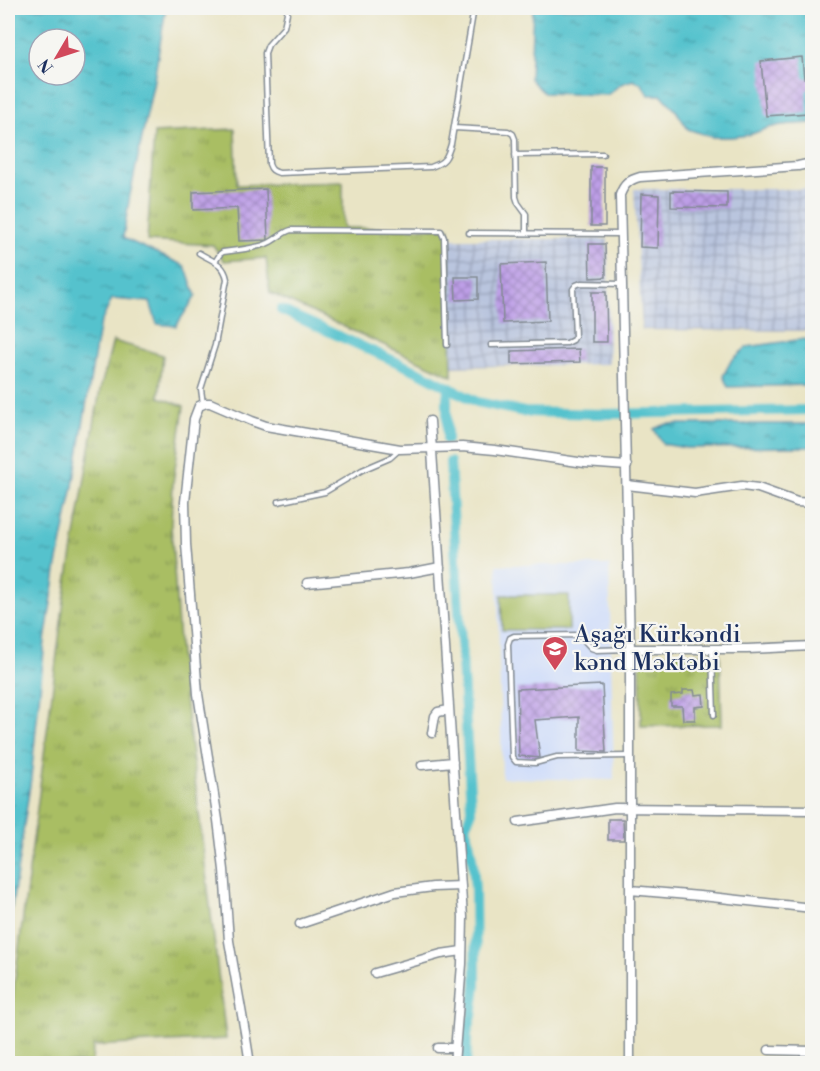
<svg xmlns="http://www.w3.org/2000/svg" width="820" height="1071" viewBox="0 0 820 1071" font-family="'Libre Bodoni',serif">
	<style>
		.built { fill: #cddbfa }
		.industrial { fill: url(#industrial-grid) }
		.grass { fill: url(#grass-tufts); stroke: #627660; stroke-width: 1.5 }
		.pitch { fill: #a9be63; stroke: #627660; stroke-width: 1.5 }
		.water { fill: url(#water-ripples); stroke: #387896; stroke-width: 1.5; fill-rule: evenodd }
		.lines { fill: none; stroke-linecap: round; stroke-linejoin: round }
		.canal { stroke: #55c2cd; stroke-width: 10 }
		.building { fill: url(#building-cross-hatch) }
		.lane-casing { stroke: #828a92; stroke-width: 7 }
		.street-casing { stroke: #828a92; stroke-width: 11 }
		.lane { stroke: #fff; stroke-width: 4 }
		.street { stroke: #fff; stroke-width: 8 }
		.labels { text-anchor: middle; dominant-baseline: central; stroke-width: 4.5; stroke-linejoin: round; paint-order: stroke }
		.poi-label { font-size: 24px; fill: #1b2f5e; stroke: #f6f6f2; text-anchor: start }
	</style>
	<defs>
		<pattern id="industrial-grid" width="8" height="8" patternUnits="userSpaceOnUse" patternTransform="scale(1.5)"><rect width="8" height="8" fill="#b9c5de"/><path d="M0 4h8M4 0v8" fill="none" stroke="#96a0b7"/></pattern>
		<pattern id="grass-tufts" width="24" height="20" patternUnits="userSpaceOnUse" patternTransform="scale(1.5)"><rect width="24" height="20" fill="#a9be63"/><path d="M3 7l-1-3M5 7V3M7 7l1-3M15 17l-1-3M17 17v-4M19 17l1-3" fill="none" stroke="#899b55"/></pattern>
		<pattern id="water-ripples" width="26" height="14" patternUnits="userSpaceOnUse" patternTransform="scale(1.5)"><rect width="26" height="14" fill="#55c2cd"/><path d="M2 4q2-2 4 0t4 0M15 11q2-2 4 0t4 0" fill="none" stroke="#469eaa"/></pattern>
		<pattern id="building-cross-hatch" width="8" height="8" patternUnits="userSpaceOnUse" patternTransform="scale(1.5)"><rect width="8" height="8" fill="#be9fe7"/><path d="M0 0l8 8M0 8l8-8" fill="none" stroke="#9a82be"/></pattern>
	</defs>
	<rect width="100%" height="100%" fill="#f6f6f2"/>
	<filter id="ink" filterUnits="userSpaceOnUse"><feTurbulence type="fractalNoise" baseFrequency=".0167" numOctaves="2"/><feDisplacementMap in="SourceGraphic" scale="12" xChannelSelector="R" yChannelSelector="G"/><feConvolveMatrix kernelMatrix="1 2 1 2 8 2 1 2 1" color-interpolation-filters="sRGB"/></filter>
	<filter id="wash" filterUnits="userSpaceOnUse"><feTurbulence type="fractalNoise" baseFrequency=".008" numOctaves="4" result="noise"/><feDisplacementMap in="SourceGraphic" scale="24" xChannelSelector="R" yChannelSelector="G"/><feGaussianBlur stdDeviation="1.35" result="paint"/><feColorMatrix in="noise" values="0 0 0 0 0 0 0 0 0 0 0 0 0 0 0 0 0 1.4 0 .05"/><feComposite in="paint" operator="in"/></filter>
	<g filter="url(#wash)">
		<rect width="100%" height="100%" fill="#e9e4c5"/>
		<!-- built -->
		<path class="built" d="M497 565H609L614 780 502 778Z"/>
		<!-- industrial -->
		<path class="industrial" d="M634 189H812V331L642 330Z
			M449 239H608L609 364 452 367Z"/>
		<!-- grass -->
		<path class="grass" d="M235 129 237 185 343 182V228H449L452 376 270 293 266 258 224 261 213 245 147 241 154 133Z
			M113 341 163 355 159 397 184 406 173 483 171 525 180 656 226 1039 93 1046 92 1063H8V1033L64 600 100 390Z
			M720 654 722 725 641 726 640 655Z"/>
		<!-- pitch -->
		<path class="pitch" d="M501 595H569V630H502Z"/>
		<!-- water -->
		<path class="water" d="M8 8H166L153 85 130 195 123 238 185 266 196 296 176 326 157 324 150 302 112 299 99 327 73 486 57 565 45 641 31 778 8 933ZM39 39H75V75H39Z
			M533 8H812V123L781 125 768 128 749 135 731 137H712L688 129 677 112 662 95H648L642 84 633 80 621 84 607 95 544 93 530 79Z
			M804 339 812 342V385L728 387 723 376 731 361 747 347Z
			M667 424H812V447L686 448 663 444 654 429Z"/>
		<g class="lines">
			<!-- canal -->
			<path class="canal" d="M281 310 421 373 477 402 524 412 605 414 812 410
				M447 440V397L449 387
				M450 462 471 807V813L466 825 473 863 475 890 476 984 472 1016 467 1034 466 1064"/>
		</g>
		<g id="blocks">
			<!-- building -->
			<path class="building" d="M802 57 804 78H812V90H806L808 113 766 116 761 61Z
				M591 167H605V226H591Z
				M266 189 268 240 239 241 237 208 193 210V192Z
				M671 191 727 192V208L671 207Z
				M641 194 659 195 658 248 640 247Z
				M589 244H605L606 277 590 278Z
				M546 262 548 321 503 323 501 264Z
				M455 277H478V299L456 300Z
				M592 292H606L607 342H592Z
				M579 349 580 362 511 364V351Z
				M602 685 606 752 579 751V717L535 720 540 758 519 756 517 689Z
				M683 690H694L695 695 703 694 704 706 695 707V720H683L682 706H671V695L683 694Z
				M608 819H623L624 840H608Z"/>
		</g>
	</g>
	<g filter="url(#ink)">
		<use href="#blocks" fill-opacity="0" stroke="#828a92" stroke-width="1.5"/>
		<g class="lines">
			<defs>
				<path id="lane" d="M288 8 284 27 268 45 265 53 269 164C271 170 273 171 279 173L431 167C445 162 447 158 451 144L474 8
					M454 128 508 131 513 134 515 139 516 197 518 203 526 214V233
					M515 155 603 154
					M469 233 621 234
					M199 253C212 261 224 263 227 279L215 345 201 389 203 404
					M215 262 220 254 223 252C237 250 253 249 266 244 275 241 281 233 291 230L441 231 444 238 447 345
					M491 345 567 343 573 340 575 336 573 289 576 285 581 283 621 284
					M278 502 325 492 362 470 390 458 400 449
					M630 649 597 650 591 648 579 635 514 636 510 638 508 644 512 757 516 762 535 763 557 757 630 756
					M712 650 714 715"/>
				<path id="street" d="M430 421 463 917 462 964 454 1064
					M627 485 695 493 742 486 758 488 797 502 812 503
					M307 583 409 573 440 567
					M630 649H747L812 646
					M432 733 435 716 438 712 449 710
					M422 765 453 762
					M518 822 615 808 812 810
					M630 890 711 897 812 908
					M300 924 395 892 433 887 461 886
					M375 973 441 954 462 951
					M438 1048H454
					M769 1050 812 1051
					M250 1064 245 1032 229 941 224 870 218 820 198 694 186 544 185 502 194 419 199 406 206 403H210L252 421 266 426 400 449 462 447 495 450 585 463 627 466
					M630 1064V649L620 195C624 184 629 180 640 177L798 166 812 163"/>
			</defs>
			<!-- lane casing -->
			<use href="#lane" class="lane-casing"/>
			<!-- street casing -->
			<use href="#street" class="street-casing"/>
			<!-- lane -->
			<use href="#lane" class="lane"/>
			<!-- street -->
			<use href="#street" class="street"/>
		</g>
	</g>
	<!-- icons -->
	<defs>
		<symbol id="school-pin" viewBox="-11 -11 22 30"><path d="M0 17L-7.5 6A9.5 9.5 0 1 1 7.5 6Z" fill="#d1495b" stroke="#f6f6f2"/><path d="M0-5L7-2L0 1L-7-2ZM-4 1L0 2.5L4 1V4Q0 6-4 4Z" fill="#fff"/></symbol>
	</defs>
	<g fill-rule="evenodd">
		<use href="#school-pin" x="540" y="634" width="30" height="40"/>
	</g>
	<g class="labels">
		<!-- poi labels -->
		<g class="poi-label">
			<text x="574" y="635">Aşağı Kürkəndi<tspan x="574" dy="28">kənd Məktəbi</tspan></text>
		</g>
	</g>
	<!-- margin -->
	<rect width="820" height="1071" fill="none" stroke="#f6f6f2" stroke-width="30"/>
	<!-- north arrow -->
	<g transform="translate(57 57) rotate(231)"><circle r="28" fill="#f6f6f2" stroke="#9ea6b7" stroke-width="1.5"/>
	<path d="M0-4.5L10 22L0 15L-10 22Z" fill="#d1495b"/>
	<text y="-9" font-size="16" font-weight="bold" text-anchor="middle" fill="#1b2f5e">N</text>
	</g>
</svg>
